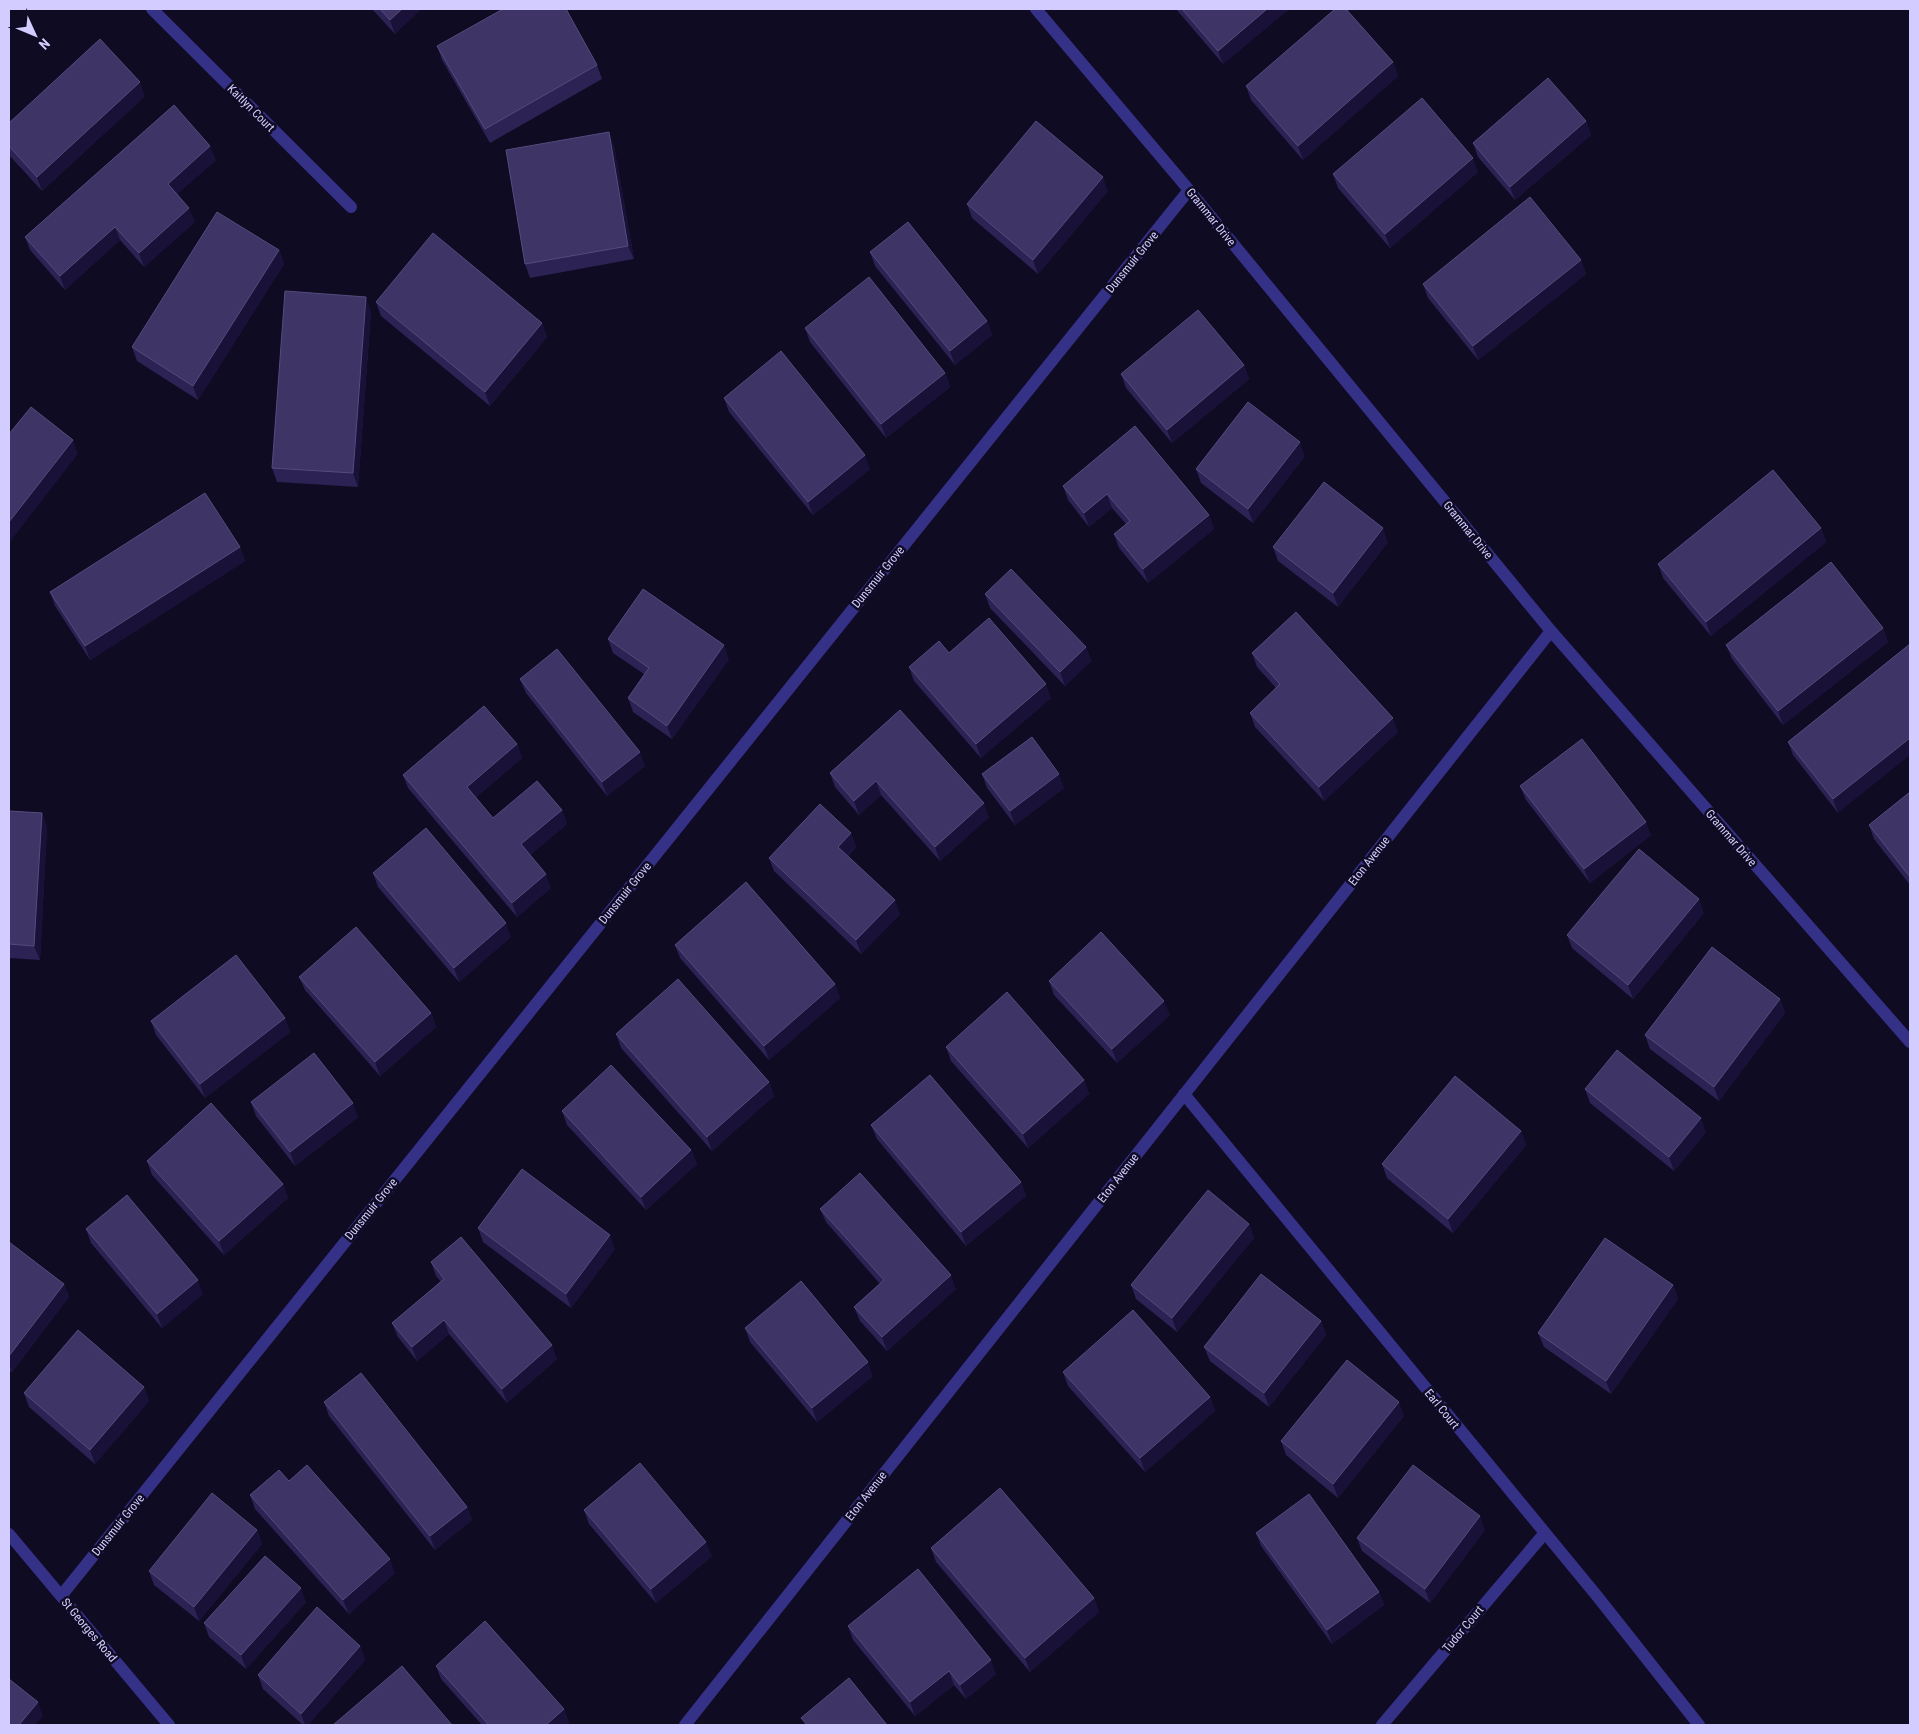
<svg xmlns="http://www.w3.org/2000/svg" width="1919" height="1734" viewBox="0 0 1919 1734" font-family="'Roboto Condensed',sans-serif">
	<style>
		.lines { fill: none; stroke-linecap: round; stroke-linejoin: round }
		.minor { stroke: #353187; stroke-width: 12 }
		.wall { fill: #2c2253 }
		.shaded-wall { fill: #191138 }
		.building { fill: #3e3465; stroke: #554c7e }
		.labels { text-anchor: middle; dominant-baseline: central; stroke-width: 5; stroke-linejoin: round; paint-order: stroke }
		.street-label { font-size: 12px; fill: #d3cdff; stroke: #0f0b23 }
	</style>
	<rect width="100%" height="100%" fill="#0f0b23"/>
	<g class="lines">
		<!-- minor -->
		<path class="minor" d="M152 9 351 207
			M1036 9 1189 190 1551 631 1910 1042
			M1184 1094 1597 1596 1699 1725
			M9 1534 169 1725
			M61 1596 1189 190
			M685 1725 1551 631
			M1382 1725 1544 1534"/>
	</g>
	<!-- wall -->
	<path class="wall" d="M372 9H421L395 34Z
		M1176 9H1289L1223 64Z
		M437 46 597 65 602 79 490 143 442 60Z
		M1393 62 1398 76 1303 160 1251 100 1246 86Z
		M145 96 42 191 9 155V123Z
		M1586 121 1591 135 1515 200 1478 157 1473 143Z
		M614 146 634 259 530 278 525 264Z
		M216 160 177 194 195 222 144 267 120 240 65 290 30 250 25 237Z
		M1478 172 1390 248 1338 188 1333 174Z
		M1108 191 1038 274 972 218 967 204Z
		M279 250 284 264 198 400 137 361 132 347Z
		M870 252 987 321 992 335 955 365 875 266Z
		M1581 260 1586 274 1478 360 1428 298 1423 284Z
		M376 302 542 323 547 337 490 406 381 316Z
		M371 311 358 487 277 482 272 468Z
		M805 328 945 373 950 387 886 438 810 342Z
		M1244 365 1249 379 1172 443 1126 388 1121 374Z
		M724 398 870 469 813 515 729 412Z
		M1135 426 1209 515 1214 529 1148 583 1119 548 1114 534 1126 524 1112 508 1089 527 1068 500 1063 486Z
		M1305 456 1253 523 1201 483 1196 469Z
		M1821 528 1826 542 1711 636 1663 578 1658 564Z
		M1388 542 1338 607 1278 561 1273 547Z
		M240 547 245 561 90 660 55 606 50 592Z
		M985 594 1086 647 1091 661 1065 686 990 608Z
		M1883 628 1888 642 1783 725 1732 659 1726 645Z
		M608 639 729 659 672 739 633 712 628 698 644 674 613 653Z
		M1910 644 1838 813 1793 755 1788 742Z
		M949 653 1051 698 981 758 914 681 909 667Z
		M1252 653 1398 732 1324 801 1255 727 1250 713 1276 688 1257 667Z
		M520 679 645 766 607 796 526 693Z
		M900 710 989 817 940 861 881 795 859 815 835 787 830 773Z
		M517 744 522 758 476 797 493 818 562 810 567 824 530 855 551 888 517 917 408 788 403 775Z
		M982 774 1064 788 1015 825 987 788Z
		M1520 786 1651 835 1590 883 1526 800Z
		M1910 792V885L1874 839 1869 825Z
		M9 811 42 813 47 827 40 960 9 958Z
		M851 833 856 847 848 856 900 914 861 954 774 871 769 858Z
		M373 873 511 937 459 982 378 887Z
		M1704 913 1633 999 1572 948 1567 935Z
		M675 945 835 984 840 998 769 1060 680 958Z
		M299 977 431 1013 436 1027 380 1076 305 990Z
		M1049 981 1170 1015 1117 1063 1054 995Z
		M1780 999 1785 1013 1719 1101 1650 1049 1645 1035Z
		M285 1018 290 1032 205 1098 156 1035 151 1021Z
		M616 1034 769 1082 774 1096 712 1151 621 1048Z
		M946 1047 1084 1080 1089 1094 1028 1148 951 1061Z
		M1585 1089 1706 1132 1674 1171 1590 1103Z
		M251 1102 358 1117 295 1166 256 1116Z
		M562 1111 691 1150 697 1164 646 1210 567 1125Z
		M871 1125 1021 1182 1026 1196 966 1246 877 1139Z
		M1521 1131 1526 1145 1453 1233 1387 1178 1382 1164Z
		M147 1161 283 1184 288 1198 224 1255 152 1175Z
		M820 1209 956 1289 887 1351 860 1321 854 1307 880 1284 826 1222Z
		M1249 1224 1254 1238 1177 1332 1136 1299 1131 1285Z
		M478 1228 615 1249 571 1308 483 1242Z
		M86 1229 203 1294 162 1328 91 1243Z
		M9 1242 64 1284 69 1297 12 1372 9 1370Z
		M431 1262 557 1359 507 1403 449 1334 417 1361 398 1337 392 1323 441 1282 436 1276Z
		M1673 1285 1678 1299 1611 1394 1544 1347 1538 1333Z
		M1321 1321 1326 1335 1269 1407 1210 1361 1204 1347Z
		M745 1328 873 1376 817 1422 750 1342Z
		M1063 1372 1210 1397 1215 1411 1145 1472 1068 1386Z
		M144 1387 149 1401 95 1464 29 1407 24 1393Z
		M324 1402 467 1507 472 1520 435 1550 329 1416Z
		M1404 1416 1338 1498 1286 1455 1281 1441Z
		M289 1481 395 1573 349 1614 255 1509 250 1495Z
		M584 1510 712 1556 656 1603 589 1524Z
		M257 1530 262 1544 199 1621 154 1585 149 1571Z
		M1485 1530 1430 1603 1362 1551 1357 1538Z
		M1256 1533 1379 1592 1384 1605 1332 1644 1261 1546Z
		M931 1548 1094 1598 1099 1612 1030 1672 936 1562Z
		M306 1602 246 1669 209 1637 204 1623Z
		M848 1626 996 1674 966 1699 954 1685 915 1716 853 1640Z
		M360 1646 365 1660 308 1725H303L263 1689 258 1675Z
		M436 1666 564 1709 569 1723 567 1725H482L441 1679Z"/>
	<!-- shaded-wall -->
	<path class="shaded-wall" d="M402 9H421L395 34 390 20Z
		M1267 9H1289L1223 64 1218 51Z
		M1393 62 1398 76 1303 160 1298 146Z
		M140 82 145 96 42 191 37 177Z
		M1586 121 1591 135 1515 200 1510 187Z
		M609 132 614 146 634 259 628 246Z
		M210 146 216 160 173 198 168 184Z
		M1473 158 1478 172 1390 248 1385 234Z
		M1103 177 1108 191 1038 274 1033 260Z
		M189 208 195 222 144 267 139 253Z
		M115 227 120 240 65 290 60 276Z
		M279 250 284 264 198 400 193 386Z
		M1581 260 1586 274 1478 360 1473 346Z
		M366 297 371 311 358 487 353 473Z
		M987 321 992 335 955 365 950 351Z
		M542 323 547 337 490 406 485 392Z
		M1244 365 1249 379 1172 443 1167 430Z
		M945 373 950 387 886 438 881 424Z
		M73 440 78 454 9 543V522Z
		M1300 442 1305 456 1253 523 1248 509Z
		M865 455 870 469 813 515 808 502Z
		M1107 494 1112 508 1089 527 1084 513Z
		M1209 515 1214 529 1148 583 1143 569Z
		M1383 528 1388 542 1338 607 1333 593Z
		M1821 528 1826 542 1711 636 1706 622Z
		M240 547 245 561 90 660 85 646Z
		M1883 628 1888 642 1783 725 1778 711Z
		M724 645 729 659 672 739 667 726Z
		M1086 647 1091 661 1065 686 1060 672Z
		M1046 684 1051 698 981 758 976 744Z
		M1393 718 1398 732 1324 801 1319 787Z
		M1910 738V755L1838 813 1833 799Z
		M517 744 522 758 472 800 467 787Z
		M640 752 645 766 607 796 602 782Z
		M1059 774 1064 788 1015 825 1010 811Z
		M876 781 881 795 859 815 854 801Z
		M984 803 989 817 940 861 935 847Z
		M562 810 567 824 526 858 521 844Z
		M42 813 47 827 40 960 34 946Z
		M1646 822 1651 835 1590 883 1584 869Z
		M851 833 856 847 843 860 838 847Z
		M546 874 551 888 517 917 512 903Z
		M1699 899 1704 913 1633 999 1628 985Z
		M895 900 900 914 861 954 856 940Z
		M506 923 511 937 459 982 454 968Z
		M835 984 840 998 769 1060 764 1046Z
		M1780 999 1785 1013 1719 1101 1714 1087Z
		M1164 1001 1170 1015 1117 1063 1112 1049Z
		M431 1013 436 1027 380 1076 375 1062Z
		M285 1018 290 1032 205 1098 200 1084Z
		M1084 1080 1089 1094 1028 1148 1023 1134Z
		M769 1082 774 1096 712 1151 707 1137Z
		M353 1103 358 1117 295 1166 290 1152Z
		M1701 1118 1706 1132 1674 1171 1669 1157Z
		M1521 1131 1526 1145 1453 1233 1448 1219Z
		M691 1150 697 1164 646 1210 641 1197Z
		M1021 1182 1026 1196 966 1246 961 1232Z
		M283 1184 288 1198 224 1255 219 1241Z
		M1249 1224 1254 1238 1177 1332 1172 1318Z
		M610 1235 615 1249 571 1308 566 1294Z
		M951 1275 956 1289 887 1351 882 1337Z
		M198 1280 203 1294 162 1328 157 1314Z
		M64 1284 69 1297 12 1372 9 1364V1356Z
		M1673 1285 1678 1299 1611 1394 1606 1381Z
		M444 1320 449 1334 417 1361 412 1347Z
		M1321 1321 1326 1335 1269 1407 1264 1393Z
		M552 1345 557 1359 507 1403 502 1389Z
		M868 1362 873 1376 817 1422 812 1408Z
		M144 1387 149 1401 95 1464 90 1450Z
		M1210 1397 1215 1411 1145 1472 1140 1458Z
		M1399 1402 1404 1416 1338 1498 1333 1484Z
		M467 1507 472 1520 435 1550 430 1536Z
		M1480 1516 1485 1530 1430 1603 1425 1589Z
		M257 1530 262 1544 199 1621 194 1607Z
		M706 1542 712 1556 656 1603 651 1589Z
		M390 1559 395 1573 349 1614 343 1600Z
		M301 1588 306 1602 246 1669 241 1655Z
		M1379 1592 1384 1605 1332 1644 1327 1630Z
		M1094 1598 1099 1612 1030 1672 1025 1658Z
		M360 1646 365 1660 308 1725H305L301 1714Z
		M991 1660 996 1674 966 1699 960 1685Z
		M949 1671 954 1685 915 1716 910 1702Z
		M38 1702 43 1716 35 1725H19Z
		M564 1709 569 1723 567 1725H546Z"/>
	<!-- building -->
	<path class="building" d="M380 9H402L390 20Z
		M503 9H566L597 65 485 129 437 46Z
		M1182 9H1267L1218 51Z
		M1335 9H1346L1393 62 1298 146 1246 86Z
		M100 39 140 82 37 177 9 146V123Z
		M1548 78 1586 121 1510 187 1473 143Z
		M1422 98 1473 158 1385 234 1333 174Z
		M174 105 210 146 168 184 189 208 139 253 115 227 60 276 25 237Z
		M1036 121 1103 177 1033 260 967 204Z
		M609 132 628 246 525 264 506 150Z
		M1530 197 1581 260 1473 346 1423 284Z
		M217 212 279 250 193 386 132 347Z
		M908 222 987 321 950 351 870 252Z
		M433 233 542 323 485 392 376 302Z
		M869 277 945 373 881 424 805 328Z
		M285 291 366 297 353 473 272 468Z
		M1198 310 1244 365 1167 430 1121 374Z
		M781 351 865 455 808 502 724 398Z
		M1248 402 1300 442 1248 509 1196 469Z
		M31 407 73 440 9 522V434Z
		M1135 426 1209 515 1143 569 1114 534 1130 521 1107 494 1084 513 1063 486Z
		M1773 470 1821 528 1706 622 1658 564Z
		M1324 482 1383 528 1333 593 1273 547Z
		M205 493 240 547 85 646 50 592Z
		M1831 562 1883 628 1778 711 1726 645Z
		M1011 569 1086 647 1060 672 985 594Z
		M643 589 724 645 667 726 628 698 649 668 608 639Z
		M1296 612 1393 718 1319 787 1250 713 1280 684 1252 653Z
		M989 618 1046 684 976 744 909 667 939 641 949 653Z
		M1910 644V738L1833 799 1788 742Z
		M557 649 640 752 602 782 520 679Z
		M484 706 517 744 467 787 493 818 537 781 562 810 521 844 546 874 512 903 403 775Z
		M900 710 984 803 935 847 876 781 854 801 830 773Z
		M1032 737 1059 774 1010 811 982 774Z
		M1582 739 1646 822 1584 869 1520 786Z
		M1910 792V877L1869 825Z
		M820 804 851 833 838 847 895 900 856 940 769 858Z
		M9 811 42 813 34 946 9 944Z
		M426 828 506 923 454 968 373 873Z
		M1639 849 1699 899 1628 985 1567 935Z
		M746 882 835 984 764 1046 675 945Z
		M356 927 431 1013 375 1062 299 977Z
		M1101 932 1164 1001 1112 1049 1049 981Z
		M1712 947 1780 999 1714 1087 1645 1035Z
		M236 955 285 1018 200 1084 151 1021Z
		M678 979 769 1082 707 1137 616 1034Z
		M1007 992 1084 1080 1023 1134 946 1047Z
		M1617 1050 1701 1118 1669 1157 1585 1089Z
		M314 1053 353 1103 290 1152 251 1102Z
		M611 1065 691 1150 641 1197 562 1111Z
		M930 1075 1021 1182 961 1232 871 1125Z
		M1455 1076 1521 1131 1448 1219 1382 1164Z
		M211 1103 283 1184 219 1241 147 1161Z
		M522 1169 610 1235 566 1294 478 1228Z
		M860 1173 951 1275 882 1337 854 1307 884 1280 820 1209Z
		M1208 1190 1249 1224 1172 1318 1131 1285Z
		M127 1195 198 1280 157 1314 86 1229Z
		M461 1237 552 1345 502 1389 444 1320 412 1347 392 1323 444 1279 431 1262Z
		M1605 1238 1673 1285 1606 1381 1538 1333Z
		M9 1242 64 1284 9 1356Z
		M1261 1274 1321 1321 1264 1393 1204 1347Z
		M801 1281 868 1362 812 1408 745 1328Z
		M1133 1310 1210 1397 1140 1458 1063 1372Z
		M78 1330 144 1387 90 1450 24 1393Z
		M1347 1360 1399 1402 1333 1484 1281 1441Z
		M361 1373 467 1507 430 1536 324 1402Z
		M640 1463 706 1542 651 1589 584 1510Z
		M307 1465 390 1559 343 1600 250 1495 279 1470 289 1481Z
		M1413 1465 1480 1516 1425 1589 1357 1538Z
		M1000 1488 1094 1598 1025 1658 931 1548Z
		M212 1493 257 1530 194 1607 149 1571Z
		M1309 1494 1379 1592 1327 1630 1256 1533Z
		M265 1556 301 1588 241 1655 204 1623Z
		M918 1569 991 1660 960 1685 949 1671 910 1702 848 1626Z
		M317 1607 360 1646 301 1714 258 1675Z
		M485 1621 564 1709 546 1725H489L436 1666Z
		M402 1666 452 1725H333Z
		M849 1678 887 1725H807L801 1718Z
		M9 1679 38 1702 19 1725H9Z"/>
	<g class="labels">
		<!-- street labels -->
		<g class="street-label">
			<text transform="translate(251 108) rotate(45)">Kaitlyn Court</text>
			<text transform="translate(1211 217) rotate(51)">Grammar Drive</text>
			<text transform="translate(1132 262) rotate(-51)">Dunsmuir Grove</text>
			<text transform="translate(1468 530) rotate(51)">Grammar Drive</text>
			<text transform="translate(878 577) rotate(-51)">Dunsmuir Grove</text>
			<text transform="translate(1731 838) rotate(49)">Grammar Drive</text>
			<text transform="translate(1369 861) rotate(-52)">Eton Avenue</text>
			<text transform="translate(625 893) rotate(-51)">Dunsmuir Grove</text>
			<text transform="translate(1118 1178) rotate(-52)">Eton Avenue</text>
			<text transform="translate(371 1209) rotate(-51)">Dunsmuir Grove</text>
			<text transform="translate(1442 1409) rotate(51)">Earl Court</text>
			<text transform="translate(866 1496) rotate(-52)">Eton Avenue</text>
			<text transform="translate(118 1525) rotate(-51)">Dunsmuir Grove</text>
			<text transform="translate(1463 1629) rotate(-50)">Tudor Court</text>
			<text transform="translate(89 1630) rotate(50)">St Georges Road</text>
		</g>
	</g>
	<!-- border -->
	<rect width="1919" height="1734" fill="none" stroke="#d3cdff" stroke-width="20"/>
	<!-- north arrow -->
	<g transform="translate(35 35) rotate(134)" stroke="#0f0b23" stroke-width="4" paint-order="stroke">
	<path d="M0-4L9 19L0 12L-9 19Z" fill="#d3cdff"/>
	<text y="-8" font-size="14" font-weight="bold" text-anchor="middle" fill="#d3cdff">N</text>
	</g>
</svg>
